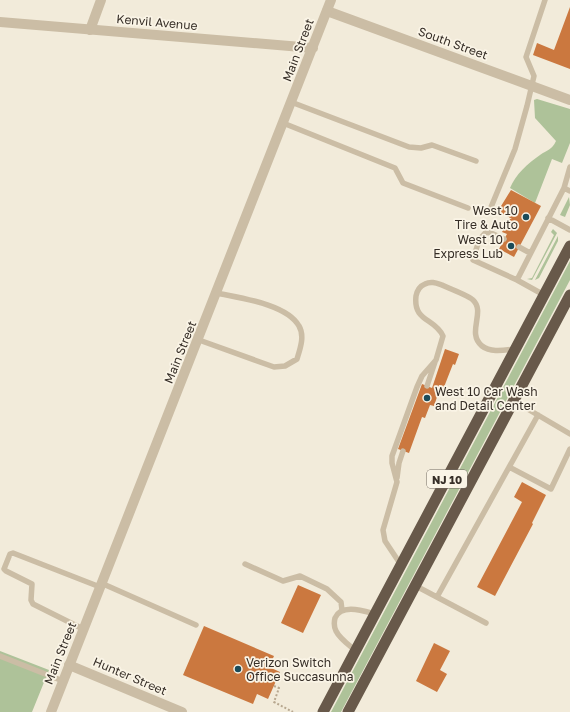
<svg xmlns="http://www.w3.org/2000/svg" width="570" height="712" viewBox="0 0 570 712" font-family="'Golos Text',sans-serif">
	<style>
		.green { fill: #aec299 }
		.building { fill: #cb783f }
		.lines { fill: none; stroke-linecap: round; stroke-linejoin: round }
		.path { stroke: #b7a78f; stroke-width: 2; stroke-dasharray: 2 2; stroke-linecap: butt }
		.service { stroke: #cbbda5; stroke-width: 5.5 }
		.minor { stroke: #cbbda5; stroke-width: 10 }
		.tertiary { stroke: #cbbda5; stroke-width: 10 }
		.trunk { stroke: #68594a; stroke-width: 11 }
		.poi-dot { fill: #1b4b59; stroke: #faf4e6; stroke-width: 1.5 }
		.labels { text-anchor: middle; dominant-baseline: central; stroke-width: 3.5; stroke-linejoin: round; paint-order: stroke }
		.shield { fill: #faf4e6; stroke: #716960; stroke-width: 1 }
		.shield-label { font-size: 11px; font-weight: bold; fill: #362e27 }
		.street-label { font-size: 12px; fill: #362e27; stroke: #faf4e6 }
		.poi-label { font-size: 12px; fill: #362e27; stroke: #faf4e6; text-anchor: end }
	</style>
	<rect width="100%" height="100%" fill="#f2ebda"/>
	<!-- green -->
	<path class="green" d="M537 99 570 109V143L562 163 552 159 535 203 510 188C516 174 527 164 540 155 547 150 552 150 556 141L535 118 534 100Z
		M569 197 570 205 565 217 560 215Z
		M553 229 557 233 532 280 527 279 532 278 554 235 551 232Z
		M558 236V241L539 278 535 280Z
		M570 261V280L341 712H331Z
		M0 651 49 670 32 712H0Z"/>
	<!-- building -->
	<path class="building" d="M570 7V69L533 55 537 43 554 50Z
		M511 190 541 206 514 257 499 249 507 234 502 232 509 219H512L498 211Z
		M445 349 459 354 455 365 453 364 444 387 439 385 437 390 439 391 434 406 430 405 425 418 422 417 409 453 398 449 422 384 432 388Z
		M522 482 546 495 532 523 533 524 495 596 477 587 522 502 514 497Z
		M298 585 321 595 303 633 281 623Z
		M204 626 274 656 269 667 280 672 268 699 257 694 253 704 183 675Z
		M434 643 450 651 440 670 447 674 437 692 416 681Z"/>
	<g class="lines">
		<!-- path -->
		<path class="path" d="M274 686 279 688 274 702 293 712"/>
		<!-- service -->
		<path class="service" d="M291 102 409 147 421 148 432 145 476 161
			M283 123 395 168 403 183 468 208
			M564 188 570 191
			M489 212 515 149 527 106 534 76 526 57 545 0
			M548 218 570 230
			M504 239 491 233 486 232 479 240 473 260 517 280 544 295
			M519 247 530 253
			M517 280 564 188 570 167
			M199 340 274 367 285 366 297 359C300 349 305 336 299 326 287 304 240 298 217 293
			M427 386 435 362
			M514 401 570 434
			M509 467 551 489 570 449
			M397 478 399 463 403 451
			M245 564 283 581 300 576 327 589 341 602 342 610
			M401 565 385 541 383 530 397 482 392 463V456L417 387 422 376 436 360 443 336C435 318 413 322 416 296 417 291 420 286 425 284 431 281 436 283 442 285 450 289 468 295 473 300 486 312 466 333 482 346 491 353 505 350 515 349
			M101 583 196 625
			M416 586 486 623
			M437 597 538 415
			M83 629 33 604 31 600 32 584 6 571 4 569 10 554 13 553 100 587
			M356 651C349 645 340 639 336 631 334 627 334 622 335 618 341 603 364 611 375 614
			M0 656 63 681"/>
		<!-- minor -->
		<path class="minor" d="M327 11 570 100
			M90 30 101 0
			M69 665 182 712"/>
		<!-- tertiary -->
		<path class="tertiary" d="M0 22 313 48
			M51 712 331 0"/>
		<!-- trunk -->
		<path class="trunk" d="M323 712 570 246
			M348 712 570 295"/>
	</g>
	<!-- markers -->
	<g class="poi-dot">
		<circle cx="526" cy="217" r="4"/>
		<circle cx="511" cy="246" r="4"/>
		<circle cx="427" cy="398" r="4"/>
		<circle cx="238" cy="669" r="4"/>
	</g>
	<g class="labels">
		<!-- shield labels -->
		<rect class="shield" x="427" y="470" width="40" height="18" rx="3"/>
		<g class="shield-label">
			<text x="447" y="479">NJ 10</text>
		</g>
		<!-- street labels -->
		<g class="street-label">
			<text transform="translate(157 22) rotate(5)">Kenvil Avenue</text>
			<text transform="translate(453 43) rotate(20)">South Street</text>
			<text transform="translate(298 50) rotate(-69)">Main Street</text>
			<text transform="translate(180 352) rotate(-68)">Main Street</text>
			<text transform="translate(60 653) rotate(-68)">Main Street</text>
			<text transform="translate(130 676) rotate(23)">Hunter Street</text>
		</g>
		<!-- poi labels -->
		<g class="poi-label">
			<text x="518" y="210">West 10<tspan x="518" dy="14">Tire &amp; Auto</tspan></text>
			<text x="503" y="239">West 10<tspan x="503" dy="14">Express Lub</tspan></text>
			<text x="435" y="391" text-anchor="start">West 10 Car Wash<tspan x="435" dy="14">and Detail Center</tspan></text>
			<text x="246" y="662" text-anchor="start">Verizon Switch<tspan x="246" dy="14">Office Succasunna</tspan></text>
		</g>
	</g>
</svg>
